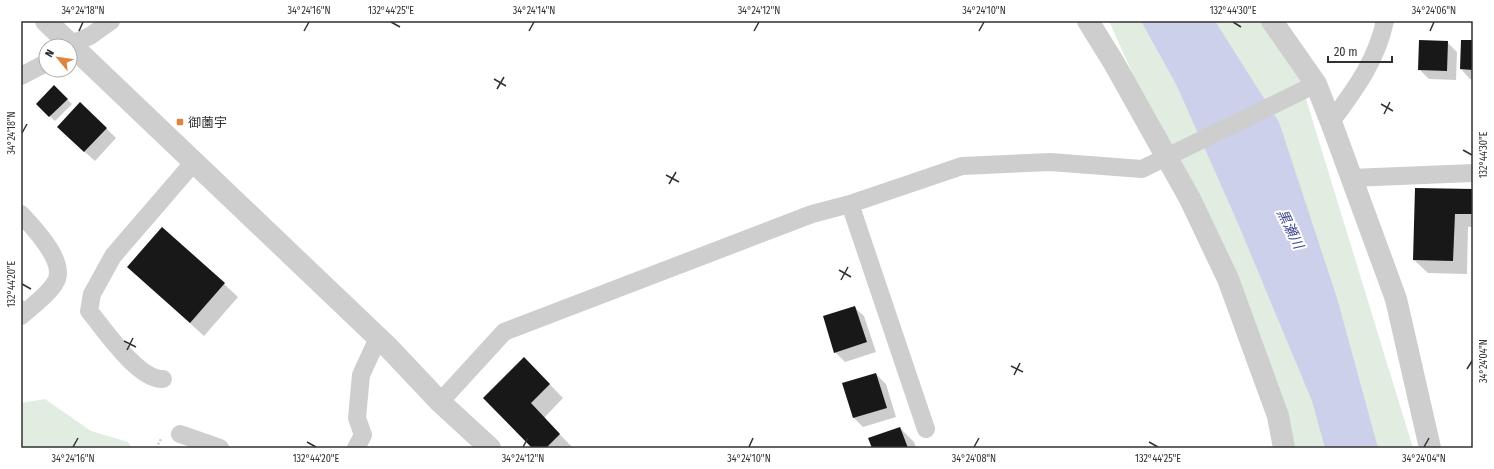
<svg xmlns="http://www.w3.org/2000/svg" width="1494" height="469" viewBox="0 0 1494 469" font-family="'Fira Sans Condensed','Noto Sans JP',sans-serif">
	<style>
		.green { fill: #e0ede0 }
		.water { fill: #cdd0eb }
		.shadow { fill: #0003 }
		.building { fill: #181818 }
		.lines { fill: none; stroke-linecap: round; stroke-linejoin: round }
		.path { stroke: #cecece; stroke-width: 2.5; stroke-dasharray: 2 2; stroke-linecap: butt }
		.minor { stroke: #cecece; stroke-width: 18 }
		.tertiary { stroke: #cecece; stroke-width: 22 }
		.ticks { fill: none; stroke: #313131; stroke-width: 1.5 }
		.poi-dot { fill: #de843c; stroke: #fff; stroke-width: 1.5 }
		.labels { text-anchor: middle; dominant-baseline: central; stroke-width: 4; stroke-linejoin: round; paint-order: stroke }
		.poi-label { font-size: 13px; fill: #313131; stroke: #fff; text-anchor: start }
		.water-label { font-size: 14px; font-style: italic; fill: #414990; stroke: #fff }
		.neatline { fill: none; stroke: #313131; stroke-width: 1.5 }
		.ticks-label { font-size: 10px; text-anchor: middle; fill: #313131 }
	</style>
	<rect width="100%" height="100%" fill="#fff"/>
	<!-- green -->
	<path class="green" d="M1109 21H1264L1299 76 1413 448H1276L1245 326Z
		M45 399 91 431 128 442 132 448H21V403Z"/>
	<!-- water -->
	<path class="water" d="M1141 21H1215L1279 122 1337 298 1378 448H1325L1312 401 1237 221 1176 84Z"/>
	<!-- shadow -->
	<path class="shadow" d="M1473 41V79H1470L1461 69Z
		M1447 42 1457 52 1456 80 1429 79 1419 69Z
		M54 87 72 104 55 121 37 104Z
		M106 128 116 138 95 161 68 137Z
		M1473 190V227H1468L1467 274 1428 273 1414 260Z
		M128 267 224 284 238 297 204 336Z
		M21 298 30 308 21 316Z
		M854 307 864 316 876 352 845 362 835 352Z
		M524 358 563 398 544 418 573 448H533Z
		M876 374 886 384 896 417 863 427 853 417Z
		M900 428 914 442 916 448H873Z"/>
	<!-- building -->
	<path class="building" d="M1419 40 1448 41 1447 71 1418 70Z
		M1461 40H1473V70L1460 69Z
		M54 85 68 99 49 117 36 104Z
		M80 102 107 128 84 152 57 127Z
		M1415 188 1473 189V214H1455L1453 261 1413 260Z
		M162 227 225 283 190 323 127 267Z
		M855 306 867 342 834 353 823 316Z
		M524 357 550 384 531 403 560 434 546 448H532L483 398Z
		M876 373 887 408 853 418 842 383Z
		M900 427 908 448H872L868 438Z"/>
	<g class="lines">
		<!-- path -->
		<path class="path" d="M156 448 161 439"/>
		<!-- minor -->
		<path class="minor" d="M67 46 90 36 111 21
			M21 76 46 63
			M1331 122C1355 89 1376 62 1385 21
			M1351 178 1473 173
			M850 204 926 429
			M21 214C34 228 68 263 55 283 47 296 32 306 21 316
			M163 379C138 380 105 330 89 311L92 294 113 256 194 162
			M440 402 504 332 812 214 850 204 962 166 1050 162 1142 169 1316 84
			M180 434 220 448
			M356 448 363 435 357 418 361 375 378 338"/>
		<!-- tertiary -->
		<path class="tertiary" d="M46 21 389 348 440 402 490 448
			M1088 21 1114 63 1190 199 1228 279 1278 416 1284 448
			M1272 21 1316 84 1331 122 1396 299 1430 448"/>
	</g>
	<!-- ticks -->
	<path class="ticks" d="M391 22 400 27M1233 22 1241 27M79 31 83 22M304 31 309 22M529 31 534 22M754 31 759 22M979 31 984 22M1430 31 1434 22M494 79 506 86M497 89 504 77M1381 104 1393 111M1384 114 1390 102M22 133 27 124M1463 150 1472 155M666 175 679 182M669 184 676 172M839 270 851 277M841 280 848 267M22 284 31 289M124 341 136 347M127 350 133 338M1011 366 1023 372M1467 369 1472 361M1014 375 1020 363M307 442 316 447M1149 442 1158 447M73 447 78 438M523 447 528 438M749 447 753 438M974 447 979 438M1424 447 1429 438"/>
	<!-- markers -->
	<rect class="poi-dot" x="176" y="118" width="8" height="8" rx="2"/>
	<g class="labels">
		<!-- poi labels -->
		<g class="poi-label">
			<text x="188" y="122">御薗宇</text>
		</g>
		<!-- water labels -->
		<g class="water-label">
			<text transform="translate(1290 229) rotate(64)">黒瀬川</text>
		</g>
	</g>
	<!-- border -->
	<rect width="1494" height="469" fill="none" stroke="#ffffff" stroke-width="44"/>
	<!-- north arrow -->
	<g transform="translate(58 58) rotate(299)"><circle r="19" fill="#ffffff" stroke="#adadad"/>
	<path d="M0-3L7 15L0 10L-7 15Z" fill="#de843c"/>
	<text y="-6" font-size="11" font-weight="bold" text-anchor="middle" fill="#313131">N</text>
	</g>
	<!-- scale -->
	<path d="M1328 56v6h64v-6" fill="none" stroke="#313131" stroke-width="2"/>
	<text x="1334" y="56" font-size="12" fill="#313131" stroke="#ffffff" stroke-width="3" paint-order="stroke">20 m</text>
	<rect x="22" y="22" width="1450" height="425" class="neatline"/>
	<g class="ticks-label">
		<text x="83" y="14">34°24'18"N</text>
		<text x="309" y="14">34°24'16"N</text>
		<text x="391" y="14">132°44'25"E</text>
		<text x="534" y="14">34°24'14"N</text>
		<text x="759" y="14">34°24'12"N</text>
		<text x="984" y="14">34°24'10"N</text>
		<text x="1233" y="14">132°44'30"E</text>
		<text x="1434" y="14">34°24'06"N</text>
		<text transform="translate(11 133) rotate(-90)" y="4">34°24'18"N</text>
		<text transform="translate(1483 155) rotate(-90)" y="4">132°44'30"E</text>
		<text transform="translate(11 284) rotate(-90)" y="4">132°44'20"E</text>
		<text transform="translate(1483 361) rotate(-90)" y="4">34°24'04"N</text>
		<text x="73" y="462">34°24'16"N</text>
		<text x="316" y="462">132°44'20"E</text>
		<text x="523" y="462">34°24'12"N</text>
		<text x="749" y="462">34°24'10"N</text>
		<text x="974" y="462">34°24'08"N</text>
		<text x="1158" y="462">132°44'25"E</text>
		<text x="1424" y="462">34°24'04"N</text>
	</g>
</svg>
